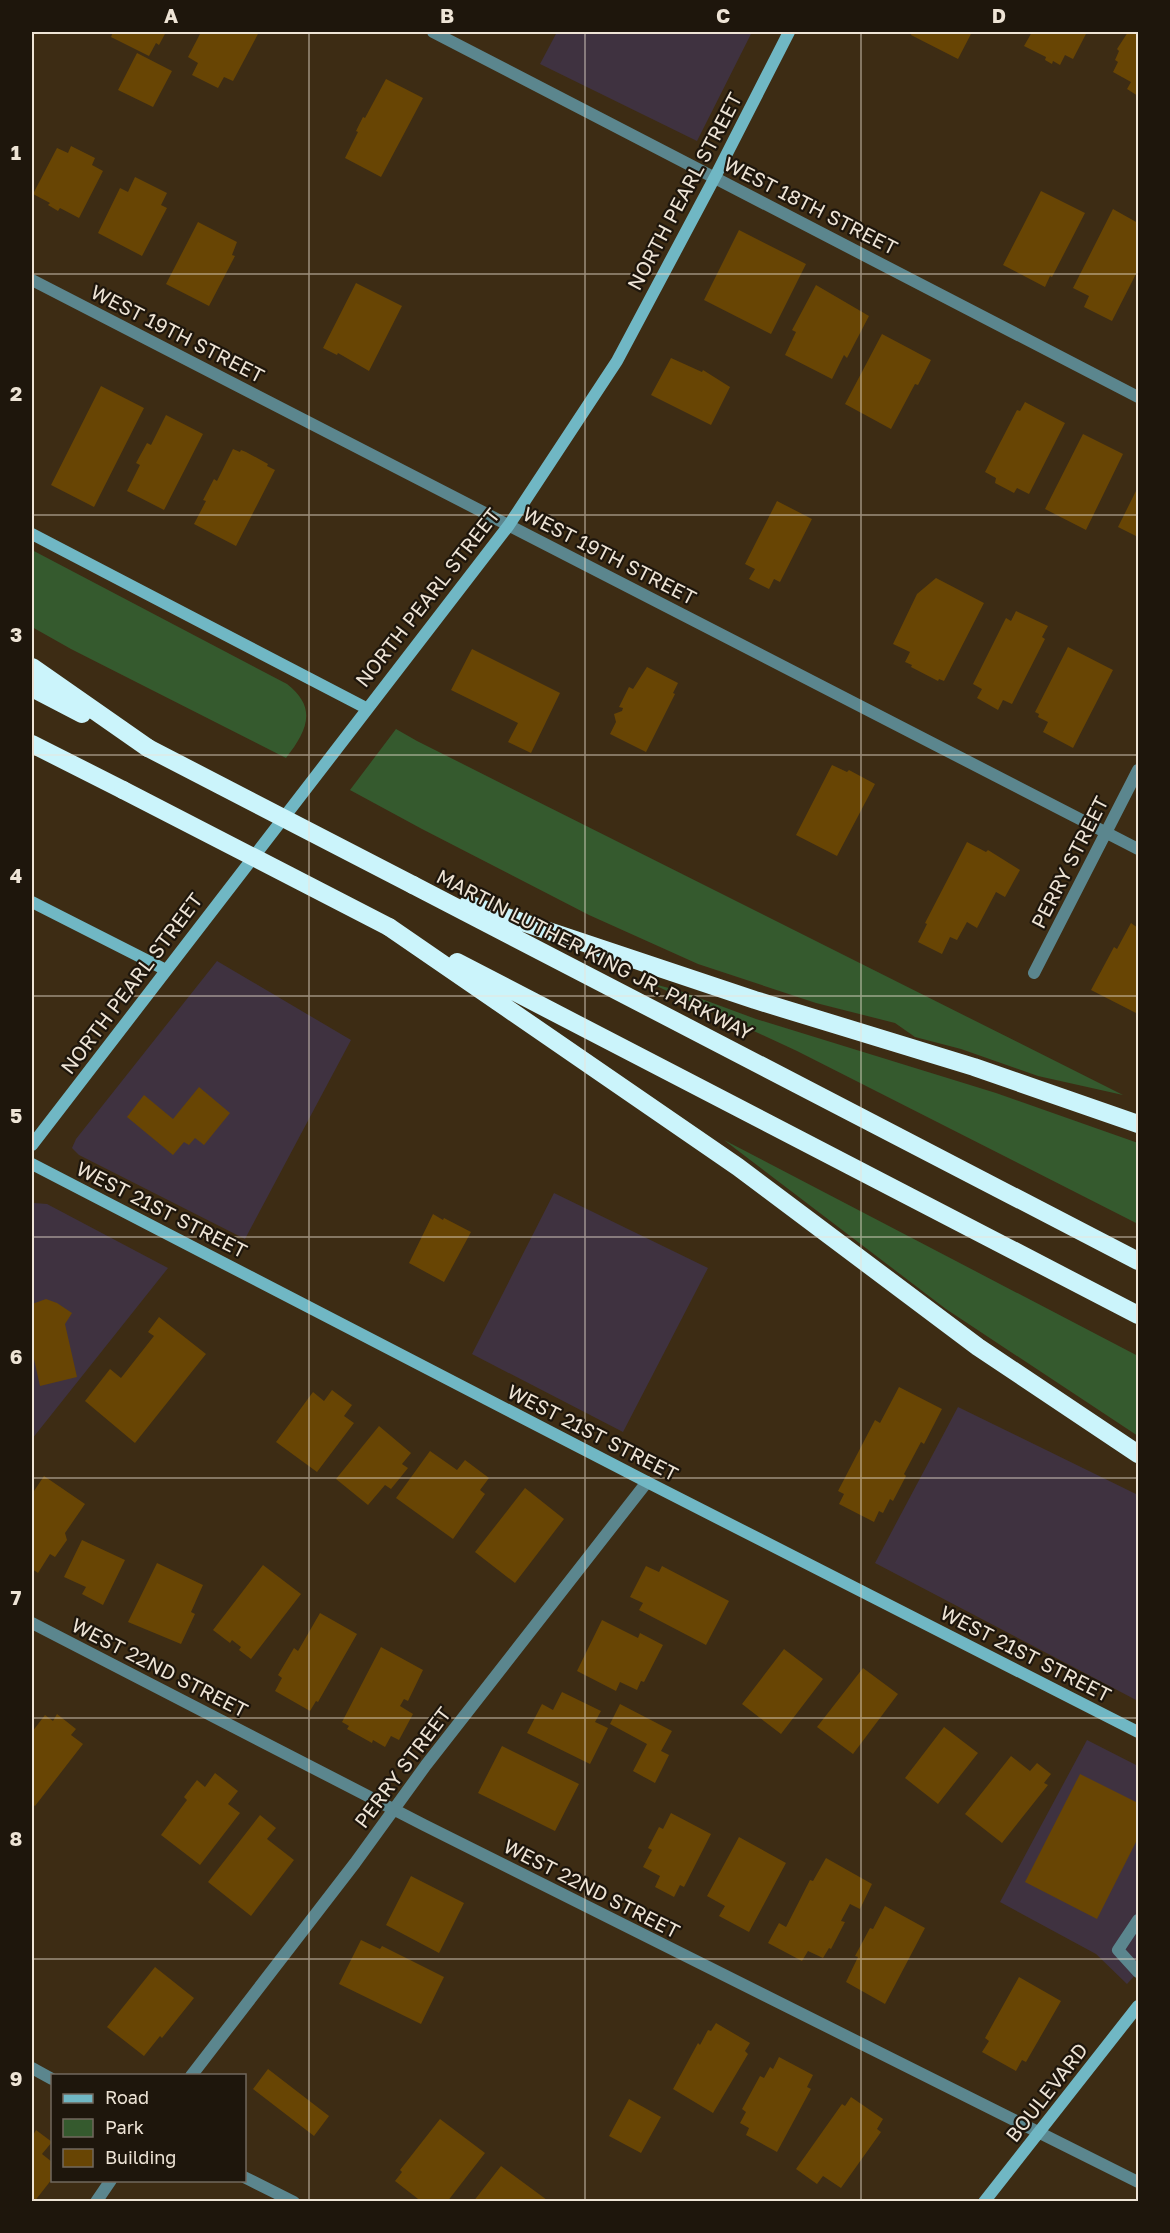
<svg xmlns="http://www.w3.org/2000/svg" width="1170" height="2233" viewBox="0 0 1170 2233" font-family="'Golos Text',sans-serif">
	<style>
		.commercial { fill: #3f3240 }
		.green { fill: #355a2e }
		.building { fill: #684504 }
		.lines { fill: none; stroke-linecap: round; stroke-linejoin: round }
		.lane { stroke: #5b868e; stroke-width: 12 }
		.street { stroke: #5b868e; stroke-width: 12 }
		.secondary { stroke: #70b7c4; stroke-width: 12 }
		.highway { stroke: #cbf4fb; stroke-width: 18 }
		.highway-bridge { stroke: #cbf4fb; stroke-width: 18 }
		.grid { fill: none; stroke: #eee4d6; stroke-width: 1.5; stroke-opacity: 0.55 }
		.labels { text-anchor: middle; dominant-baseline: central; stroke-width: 4.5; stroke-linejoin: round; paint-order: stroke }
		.street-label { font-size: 20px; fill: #eee4d6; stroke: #1e160c }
		.neatline { fill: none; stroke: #eee4d6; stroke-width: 2 }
		.grid-label { font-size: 20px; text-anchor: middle; font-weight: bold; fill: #eee4d6 }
	</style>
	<rect width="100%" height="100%" fill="#3d2c14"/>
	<!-- commercial -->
	<path class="commercial" d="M557 32H752L697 141 540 64Z
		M217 961 351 1040 245 1239 79 1155 72 1148 76 1139Z
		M554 1193 708 1268 623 1432 472 1354Z
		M34 1203 47 1204 168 1268 32 1439V1205Z
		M958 1407 1138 1495V1701L875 1563Z
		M1087 1740 1138 1766V1972L1127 1984 1096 1954 1000 1902Z"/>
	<!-- green -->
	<path class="green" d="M32 550 287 684C318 708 307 731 286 758L71 649 32 627Z
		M396 729 417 741 1123 1095 1038 1076 961 1049 915 1037 895 1023 816 1003 698 964 589 915 422 829 350 790Z
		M650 983 680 991 756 1019 996 1093 1138 1143V1224L797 1051Z
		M724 1140 1138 1356V1436L946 1309Z"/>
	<!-- building -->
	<path class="building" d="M113 32H166L159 45 156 43 149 56 111 37Z
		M201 32H259L233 81 224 77 218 88 192 75 198 63 188 57Z
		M912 32H972L958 59 911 35Z
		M1032 32H1087L1073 59 1065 55 1060 65 1053 61 1052 64 1045 60 1046 57 1024 46Z
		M1128 32H1138V96L1127 89 1131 82 1113 72 1118 62 1115 60 1119 51 1117 49Z
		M137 53 172 71 153 107 118 90Z
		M386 79 423 98 381 177 345 158 358 132 356 131 363 117 365 118Z
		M71 146 95 158 92 165 103 171 79 218 60 208 58 211 48 205 50 203 33 194 57 148 68 153Z
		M135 177 167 193 161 205 167 208 142 256 98 233 120 188 128 192Z
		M1041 191 1085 213 1052 277 1050 276 1045 287 1003 265Z
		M1113 209 1138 223V270L1112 321 1084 307 1089 296 1073 288Z
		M198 222 237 242 232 255 235 256 209 306 166 284Z
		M739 230 806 264 771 334 704 300Z
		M356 283 402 306 369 371 338 353 337 355 323 348Z
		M816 285 869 316 847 358 844 355 832 379 785 355 796 332 792 330Z
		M882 334 931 360 918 385 915 384 891 429 845 404Z
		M671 358 702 372 703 370 730 387 711 425 651 395Z
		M101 386 144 408 94 507 51 485Z
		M1025 402 1065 423 1029 494 1017 488 1014 493 995 483 996 478 985 472 1017 410 1020 411Z
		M166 415 203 434 164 510 127 491 140 465 136 463 147 443 151 445Z
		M1083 434 1123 454 1086 530 1045 509Z
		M233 449 240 452 241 450 246 452 268 464 267 466 275 470 236 546 194 524 206 501 203 500 214 479 217 481Z
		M1138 487V537L1118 527Z
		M777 501 812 519 780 582 774 579 769 589 749 579 755 569 745 564Z
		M936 578 984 603 944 681 939 679 938 681 911 667 912 665 905 662 910 652 893 644 917 594Z
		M1016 611 1048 626 1042 637 1045 639 1012 704 1003 700 998 710 977 698 982 689 973 684 1006 618 1011 621Z
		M1068 647 1113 670 1073 748 1043 732 1048 722 1038 717 1039 714 1035 712Z
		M472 649 560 693 531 753 508 742 518 723 451 690Z
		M647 667 678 683 673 693 675 694 646 752 610 734 616 722 614 714 622 711 623 708 619 707 629 687 633 689Z
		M832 765 847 772 849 770 875 784 837 856 796 835Z
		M967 842 986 852 988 850 1020 870 1005 897 996 892 977 928 967 922 957 940 950 937 942 954 918 942 927 924 925 923Z
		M1131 923 1138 928V1008L1136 1013 1091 990 1114 947 1117 949Z
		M199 1087 230 1113 204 1145 195 1138 189 1145 184 1142 173 1155 127 1117 144 1095 173 1119Z
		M433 1214 443 1220 444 1218 471 1232 444 1282 409 1263Z
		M46 1299 57 1303 72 1313 65 1324 77 1377 40 1386 32 1350V1304Z
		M159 1317 206 1354 135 1443 85 1401 110 1369 121 1378 154 1336 148 1332Z
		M899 1387 942 1409 924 1444 921 1442 904 1474 906 1476 893 1501 890 1499 883 1513 879 1511 874 1522 839 1504 844 1494 838 1491 875 1420 880 1423Z
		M332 1390 352 1405 344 1416 354 1423 317 1472 276 1442 313 1392 324 1401Z
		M379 1426 411 1453 402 1464 408 1468 391 1489 385 1485 368 1505 336 1479Z
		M430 1451 457 1470 465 1460 489 1478 480 1490 485 1494 453 1539 396 1498Z
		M44 1476 85 1504 65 1533 67 1540 55 1557 50 1554 38 1573 32 1569V1494Z
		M525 1488 564 1519 515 1583 475 1552Z
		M82 1540 125 1560 103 1605 82 1594 86 1587 64 1577Z
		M157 1563 203 1585 191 1612 195 1614 181 1644 128 1622Z
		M263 1565 301 1594 251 1659 239 1650 241 1647 232 1640 230 1643 213 1630Z
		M646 1566 659 1572 662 1566 729 1601 706 1645 639 1610 643 1603 630 1597Z
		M320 1613 357 1634 318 1702 316 1701 310 1711 275 1691 282 1678 278 1675 294 1648 298 1651Z
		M602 1620 638 1638 640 1633 663 1645 644 1682 641 1681 637 1690 620 1682 616 1691 577 1671Z
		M381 1647 423 1670 408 1701 404 1699 400 1706 413 1714 399 1740 391 1736 385 1747 373 1740 372 1743 347 1729 349 1726 342 1722Z
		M784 1649 823 1679 781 1734 742 1704Z
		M863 1668 898 1694 853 1754 817 1727Z
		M562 1692 601 1711 595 1722 608 1728 590 1764 527 1733 542 1704 553 1710Z
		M620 1704 672 1731 661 1751 669 1755 655 1783 633 1771 647 1744 610 1724Z
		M57 1714 76 1729 71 1735 83 1744 35 1806 32 1804V1732L45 1715 53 1721Z
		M944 1727 978 1753 938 1804 905 1778Z
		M502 1746 579 1784 555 1831 478 1793Z
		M1011 1756 1030 1771 1037 1763 1051 1774 1044 1783 1048 1785 1002 1843 965 1814Z
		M215 1773 238 1791 228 1804 240 1813 200 1865 161 1835 187 1800 184 1797 197 1780 205 1787Z
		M1080 1774 1138 1803V1838L1097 1919 1025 1882Z
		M671 1813 711 1834 684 1887 680 1885 674 1897 655 1887 660 1876 643 1867 652 1850 648 1848 659 1827 663 1829Z
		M260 1815 276 1828 267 1839 294 1860 251 1916 208 1882Z
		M739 1837 786 1863 749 1932 719 1916 725 1906 707 1896Z
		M826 1858 872 1884 860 1909 850 1904 841 1921 845 1922 831 1949 829 1948 823 1958 808 1951 802 1961 768 1943 779 1923 786 1927 810 1880 813 1881Z
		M411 1876 464 1903 439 1953 386 1925Z
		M885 1906 925 1928 885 2004 846 1982 858 1957 855 1956 870 1928 873 1929Z
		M361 1940 380 1949 382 1946 444 1977 421 2024 339 1984Z
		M155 1967 194 1998 162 2038 160 2036 144 2056 107 2027Z
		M1019 1977 1061 2001 1026 2062 1022 2060 1016 2071 982 2052 989 2041 985 2038Z
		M716 2023 750 2043 745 2051 748 2054 713 2113 673 2089 698 2043 700 2045 708 2030 711 2031Z
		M779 2057 813 2075 807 2087 811 2089 777 2152 746 2135 749 2128 740 2123 746 2112 742 2109 760 2076 764 2078 770 2067 773 2069Z
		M268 2069 329 2116 314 2136 253 2089Z
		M851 2097 883 2119 877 2129 881 2132 841 2188 823 2176 817 2184 796 2169 842 2104 845 2106Z
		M629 2099 661 2117 641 2153 609 2136Z
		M440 2119 485 2153 447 2202H422L395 2181 402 2172 400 2170Z
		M36 2130 52 2142 42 2154 52 2162V2179L34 2202H32V2137Z
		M501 2166 547 2200 546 2202H473Z"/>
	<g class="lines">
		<!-- lane -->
		<path class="lane" d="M1138 1920 1118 1950 1138 1972"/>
		<!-- street -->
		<path class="street" d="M433 32 1138 397
			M32 280 1138 849
			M1034 973 1138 770
			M32 1623 424 1825 1138 2182
			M32 2068 52 2079
			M191 2076 355 1863 426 1765 647 1482
			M244 2177 294 2202
			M96 2202 111 2180"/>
		<!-- secondary -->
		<path class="secondary" d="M32 534 366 708
			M32 902 166 970
			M32 1145 509 525 617 361 715 177 789 32
			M32 1164 647 1482 1138 1732
			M984 2202 1138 2006"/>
		<!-- highway -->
		<path class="highway" d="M32 667 148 748
			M32 688 82 714
			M32 744 123 790
			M413 885 1138 1261
			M468 904 755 1000 974 1067 1138 1124
			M389 927 738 1167 978 1347 1138 1454
			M457 962 1138 1315"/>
		<!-- highway-bridge -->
		<path class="highway-bridge" d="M148 748 413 885
			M123 790 389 927"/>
	</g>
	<!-- grid -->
	<path class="grid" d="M309 32V2202M585 32V2202M861 32V2202M32 274H1138M32 515H1138M32 755H1138M32 996H1138M32 1237H1138M32 1478H1138M32 1718H1138M32 1959H1138"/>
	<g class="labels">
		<!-- street labels -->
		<g class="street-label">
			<text transform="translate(684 191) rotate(-62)">NORTH PEARL STREET</text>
			<text transform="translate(811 205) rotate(27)">WEST 18TH STREET</text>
			<text transform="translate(178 333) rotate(27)">WEST 19TH STREET</text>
			<text transform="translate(610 555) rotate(27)">WEST 19TH STREET</text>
			<text transform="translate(427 597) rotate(-52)">NORTH PEARL STREET</text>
			<text transform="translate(1069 862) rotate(-63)">PERRY STREET</text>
			<text transform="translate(595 954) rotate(27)">MARTIN LUTHER KING JR. PARKWAY</text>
			<text transform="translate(131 983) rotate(-53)">NORTH PEARL STREET</text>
			<text transform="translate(162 1209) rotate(27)">WEST 21ST STREET</text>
			<text transform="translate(593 1432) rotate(27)">WEST 21ST STREET</text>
			<text transform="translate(1026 1653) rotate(27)">WEST 21ST STREET</text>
			<text transform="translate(160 1667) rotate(27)">WEST 22ND STREET</text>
			<text transform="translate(402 1767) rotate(-53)">PERRY STREET</text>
			<text transform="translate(592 1888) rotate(27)">WEST 22ND STREET</text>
			<text transform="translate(1046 2092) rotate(-52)">BOULEVARD</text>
		</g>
	</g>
	<!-- border -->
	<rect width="1170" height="2233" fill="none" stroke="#1e160c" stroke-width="66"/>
	<!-- legend -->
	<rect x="51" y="2074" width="195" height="108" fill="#1e160c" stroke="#71685d" stroke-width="1.5"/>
	<rect x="63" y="2094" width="30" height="9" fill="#70b7c4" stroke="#71685d" stroke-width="1.5"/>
	<text x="105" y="2104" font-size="18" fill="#eee4d6">Road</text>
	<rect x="63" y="2119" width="30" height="18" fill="#355a2e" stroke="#71685d" stroke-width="1.5"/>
	<text x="105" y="2134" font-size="18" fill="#eee4d6">Park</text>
	<rect x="63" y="2149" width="30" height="18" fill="#684504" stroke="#71685d" stroke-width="1.5"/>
	<text x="105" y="2164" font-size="18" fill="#eee4d6">Building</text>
	<rect x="33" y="33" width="1104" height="2167" class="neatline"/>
	<g class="grid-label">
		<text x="171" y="23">A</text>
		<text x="447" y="23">B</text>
		<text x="723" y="23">C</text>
		<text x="999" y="23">D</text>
		<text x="16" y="160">1</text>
		<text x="16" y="401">2</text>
		<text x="16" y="642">3</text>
		<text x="16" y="883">4</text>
		<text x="16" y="1123">5</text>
		<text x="16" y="1364">6</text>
		<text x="16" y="1605">7</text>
		<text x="16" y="1846">8</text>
		<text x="16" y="2086">9</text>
	</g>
</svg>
